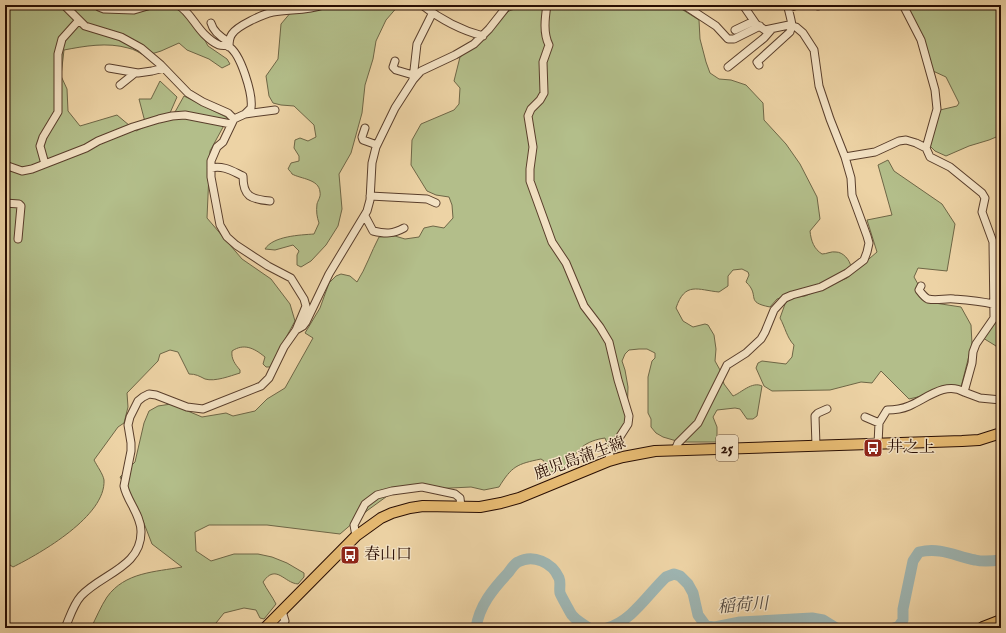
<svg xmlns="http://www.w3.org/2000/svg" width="1006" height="633" viewBox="0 0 1006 633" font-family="'IM FELL English','Noto Serif JP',serif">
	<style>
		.green { fill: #b3be8a; stroke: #6e6646 }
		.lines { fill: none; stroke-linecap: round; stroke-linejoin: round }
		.river { stroke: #9eb5b2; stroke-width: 11 }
		.minor-casing { stroke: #593e2b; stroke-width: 9 }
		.primary-casing { stroke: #280d02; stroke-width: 12 }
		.motorway-casing { stroke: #280d02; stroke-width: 14 }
		.minor { stroke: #f3e2c4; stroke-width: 7 }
		.primary { stroke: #e6ba72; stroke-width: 10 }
		.motorway { stroke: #e6ba72; stroke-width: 12 }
		.labels { text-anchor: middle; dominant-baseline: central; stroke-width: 3; stroke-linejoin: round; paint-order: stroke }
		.shield { fill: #f3e2c4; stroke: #654d3c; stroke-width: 1 }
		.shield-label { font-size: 15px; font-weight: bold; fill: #280d02 }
		.poi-label { font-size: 16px; fill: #280d02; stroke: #f3e2c4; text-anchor: start }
		.street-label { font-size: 16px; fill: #280d02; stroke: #f3e2c4 }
		.water-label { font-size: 17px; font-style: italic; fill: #514840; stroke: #f3e2c4 }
	</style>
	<rect width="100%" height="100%" fill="#edd3a5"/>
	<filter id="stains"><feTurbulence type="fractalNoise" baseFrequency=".005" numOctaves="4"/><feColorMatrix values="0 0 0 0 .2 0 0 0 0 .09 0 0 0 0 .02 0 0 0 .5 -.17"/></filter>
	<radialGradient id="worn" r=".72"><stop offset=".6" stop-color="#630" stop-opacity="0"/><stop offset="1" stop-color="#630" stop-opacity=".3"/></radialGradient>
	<!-- green -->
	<path class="green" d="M5 5H202L188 9 208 46 227 59 230 64 222 68 209 59 187 50 179 43 161 51 145 56C140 53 134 49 128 48 107 42 85 46 64 50L61 76 67 89 68 111 80 126 117 115 136 131 175 112 184 96 228 118 210 151 207 218 242 259 271 279 290 304 295 321 270 367H266L263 364 265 357C254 348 244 343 232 351 231 359 235 364 240 370V373C230 376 215 382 205 379 199 376 196 374 189 374L178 352 170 350 160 354 158 361 127 393 128 407 124 423 118 427 94 460C97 466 103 474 104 480 106 516 41 553 13 567L7 563 5 564Z
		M297 5H399L386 20 376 41 373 59 365 85 362 113 351 153 339 174 342 209 338 226 326 245 311 261 301 267 297 265V255L299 251 293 245 275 250 265 249C273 236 300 235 314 234L319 223C317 217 316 212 317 204 318 200 321 197 320 192 319 179 301 179 292 174 292 173 288 169 288 169L291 163 299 161V156L294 148 295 140 300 138 308 141 316 137 314 125 294 106 281 105 273 103 269 96 266 76 278 59 281 24Z
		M526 5H675L699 20 700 39 706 62 710 73 719 79 731 80 746 85 763 103 764 120 786 144 800 164 817 197 820 219 810 231C811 241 814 249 822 254 827 254 831 251 836 252 843 252 850 260 851 267L825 283 777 299 770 307C744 302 761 296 746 282L749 275 748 272 742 269 733 270 728 276V286L719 292C698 290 685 281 676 308L683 321 693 327 705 324 708 325 714 335 716 349 715 361 720 370 724 384 733 396C741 393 752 381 762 386L757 416 753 419H747L740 409 735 408 717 410 713 417 717 427V442H680L663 437 656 433 651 427V419L648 413V377L652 361 655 358V353L647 349H639L629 350 625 354 622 361 625 370 628 387 627 421 609 448 605 438C597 439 588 442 582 447 570 458 568 472 548 472L544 461 541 459C517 464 512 466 499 487L484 490 471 487 431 489 390 494 368 510 340 534 267 525H209L195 532 196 551 211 561 234 554H258L272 557 287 563 304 573V577L298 584C284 583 276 563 263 582 267 590 272 596 276 604L264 619 260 618 256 610 244 608 224 613 212 628H91C96 618 101 606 107 597 125 572 155 572 182 567L152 544 140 513 120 477 135 462 144 423 149 411 158 406 171 404 202 417 226 413 233 416 255 411 267 399 285 388 313 338 305 333 320 308 329 283 336 276 341 274 350 276 357 282C366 268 371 252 379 237L395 236 405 239 419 237 424 228 433 226 444 228 453 218 452 205 449 197 436 195 427 191 411 165 412 140 421 124 454 110 459 104 460 88 454 81 460 57 487 36 503 17 509 11Z
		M904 5H1001V135L989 140 969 146 946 156 935 151 929 145 940 110 957 106 959 103 946 77 933 71Z
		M160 81 177 97 170 113 145 122 139 99H151Z
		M888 160 894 171 942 204 955 224 947 271 918 268 914 277 928 302 961 307 971 325 972 344 961 387 909 399 881 371 872 383 861 382 830 390 772 391 764 386 756 368 758 363 762 361 786 364 792 357 794 345C787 338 785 327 780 318L785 304 791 298 805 296 847 278 877 252 867 220 892 215 878 165Z
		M1001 288V378L998 369 1000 352 996 346 983 338 995 321 996 289Z"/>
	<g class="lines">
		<!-- river -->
		<path class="river" d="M476 628C479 606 493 589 508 573 511 569 514 564 518 562 533 554 552 562 559 578 561 583 559 588 560 593 561 596 568 608 570 612 573 619 583 624 589 628
			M607 628C632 621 648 594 666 577L674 574 680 576 688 584 693 593 698 615 706 626 715 627 740 622 812 618 823 620 836 628
			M894 628 899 626 903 620V609L913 561 919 552C941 547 955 556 975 560 983 562 993 561 1001 560"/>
		<defs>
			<path id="minor" d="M64 5 85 26 121 37 141 48 161 65 188 93 203 102 228 113 234 119
				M99 5V7L104 9 134 10 151 5
				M273 5 278 11
				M422 5C440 19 460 30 483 36
				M547 5C545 18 543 33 549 45L543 62 544 93 540 100 531 109 528 116 533 147 530 169V181L552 242 566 263 584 306 600 327 609 342 618 380 629 416 628 424 610 452 609 461
				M684 5 716 26 728 39H734L760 26
				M817 5 818 6
				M903 5 921 40 935 90 937 109 926 148 930 157 950 167 982 193 985 198 982 212 993 242 994 318 976 344 973 352 972 363 964 392 980 398 1001 400
				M789 8 797 5
				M211 23C213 31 222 38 229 42
				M735 30 754 21
				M229 47C229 42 229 38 232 34 237 26 263 14 273 12 289 9 307 11 323 5
				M395 61 393 67 396 70 413 75
				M759 65 757 62 790 32C790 31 792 27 792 26 792 23 788 7 787 5
				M728 67 764 38 771 30
				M109 68 138 73 152 71 164 68
				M413 79 417 44 432 14
				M120 85 135 73
				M245 114 275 110
				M365 128 362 137 363 140 377 145
				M845 157 875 152 899 141 906 140 916 143 926 148
				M45 164 40 146 43 137 58 112V54L62 39 79 20
				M5 165 22 171 32 169 86 148 98 141 133 127 159 119 172 116 185 115 231 124
				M211 168C223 165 232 171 243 176 243 197 251 199 270 201
				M370 196 427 199 436 203
				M5 203 19 204 21 206 18 239
				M365 216 373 231C386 234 393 234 404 228
				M921 286 919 290C922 294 924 297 928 299 937 301 946 298 954 299 967 300 980 301 993 304
				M296 330 303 326 306 322 329 274 367 211 370 200 372 163 376 147 395 108 413 80 421 71 455 55 474 44 489 29 508 5
				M865 417 879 423
				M878 444 879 423 887 410C894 410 902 409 909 406 926 399 945 381 964 392
				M816 446 815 416 818 413 827 409
				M675 450 678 443 698 423 727 365 746 353 761 339 765 332 774 310 785 298 792 295 821 287 847 273 864 260 867 252 869 243 867 236 852 195 851 178 845 157 830 119 819 86 814 50 803 33 796 27 789 25 765 30 756 24 743 5
				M356 536 354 525 365 504 377 495 392 491 422 487 455 494 460 498 461 507
				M65 628C70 617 73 605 81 596 101 574 142 567 141 531 141 515 127 501 124 486L131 451V443L128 425 130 417 138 401 143 397 149 394 156 395 187 407 203 409 261 386 269 378 284 347 296 330 306 306 304 299 291 278 268 266 236 245 227 237 220 225 211 177V161L217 147 223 142 234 119 245 114 251 108C253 95 241 53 228 46 226 45 222 46 219 45 214 43 208 38 204 34 195 25 188 10 178 5
				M278 628 285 621 282 611"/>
			<path id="primary" d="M265 628 356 536 381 518 392 513 410 508 423 506 480 507 501 503 519 498 609 461 623 457 655 451 962 441 979 440 1001 433"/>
			<path id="motorway" d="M983 628 1001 621"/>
		</defs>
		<!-- minor casing -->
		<use href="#minor" class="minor-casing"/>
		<!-- primary casing -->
		<use href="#primary" class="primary-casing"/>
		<!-- motorway casing -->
		<use href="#motorway" class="motorway-casing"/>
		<!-- minor -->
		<use href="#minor" class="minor"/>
		<!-- primary -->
		<use href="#primary" class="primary"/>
		<!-- motorway -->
		<use href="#motorway" class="motorway"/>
	</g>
	<!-- icons -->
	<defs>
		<symbol id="bus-square" viewBox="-11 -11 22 22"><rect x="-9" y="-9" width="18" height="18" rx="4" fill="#8f2418" stroke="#f3e2c4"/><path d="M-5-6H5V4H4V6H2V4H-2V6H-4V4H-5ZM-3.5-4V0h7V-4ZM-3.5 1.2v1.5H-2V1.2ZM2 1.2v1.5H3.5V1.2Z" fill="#fff"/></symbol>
	</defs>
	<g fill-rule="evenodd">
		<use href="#bus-square" x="862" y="437" width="22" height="22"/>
		<use href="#bus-square" x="339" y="544" width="22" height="22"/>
	</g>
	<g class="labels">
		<!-- shield labels -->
		<rect class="shield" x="716" y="435" width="22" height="26" rx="3"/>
		<g class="shield-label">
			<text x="727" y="448">25</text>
		</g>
		<!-- poi labels -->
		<g class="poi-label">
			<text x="887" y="448">井之上</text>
			<text x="364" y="555">春山口</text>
		</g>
		<!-- street labels -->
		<g class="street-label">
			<text transform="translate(580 459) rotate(-20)">鹿児島蒲生線</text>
		</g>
		<!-- water labels -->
		<g class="water-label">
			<text transform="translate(743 606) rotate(-4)">稲荷川</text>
		</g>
	</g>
	<!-- margin -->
	<rect width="1006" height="633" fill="none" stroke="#edd3a5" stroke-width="20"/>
	<rect x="6" y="6" width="994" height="621" fill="none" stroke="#280d02" stroke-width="2"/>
	<rect x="10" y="10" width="986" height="613" fill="none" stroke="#280d02"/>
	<rect width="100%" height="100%" filter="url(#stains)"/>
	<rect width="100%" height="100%" fill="url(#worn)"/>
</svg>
